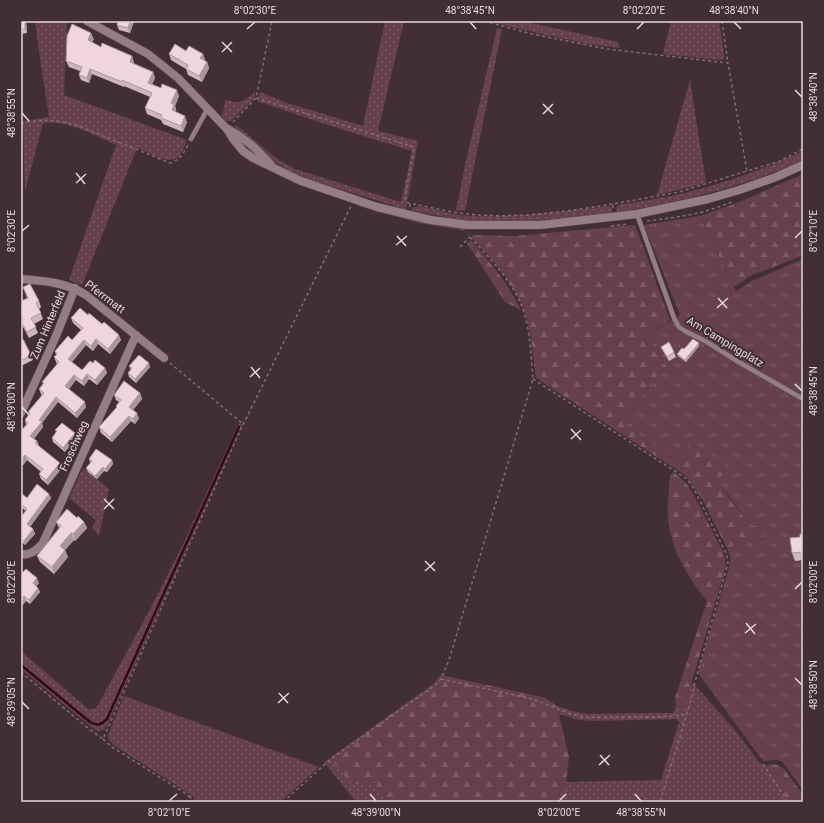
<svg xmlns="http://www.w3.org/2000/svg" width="824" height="823" viewBox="0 0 824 823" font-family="Roboto,sans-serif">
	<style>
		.grass { fill: url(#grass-dots) }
		.forest { fill: url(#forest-firs) }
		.park { fill: url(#park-tufts) }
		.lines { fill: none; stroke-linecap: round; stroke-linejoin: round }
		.stream { stroke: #33081a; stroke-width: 2.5 }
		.service-casing { stroke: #5d4d52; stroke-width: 5.5 }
		.minor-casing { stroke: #5d4d52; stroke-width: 9 }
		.tertiary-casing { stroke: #5d4d52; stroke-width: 9 }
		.path { stroke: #807075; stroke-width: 1.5; stroke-dasharray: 3 3; stroke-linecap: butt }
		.service { stroke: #947e84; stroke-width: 4.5 }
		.minor { stroke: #947e84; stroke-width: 8 }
		.tertiary { stroke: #947e84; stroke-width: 8 }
		.wall { fill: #cdb8bd }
		.shaded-wall { fill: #a7969a }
		.building { fill: #eed6dc; stroke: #a7969a }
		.ticks { fill: none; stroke: #e5d8dc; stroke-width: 1.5 }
		.labels { text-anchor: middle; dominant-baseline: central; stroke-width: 4; stroke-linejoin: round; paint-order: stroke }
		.street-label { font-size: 11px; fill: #e5d8dc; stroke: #422f35 }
		.neatline { fill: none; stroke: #e5d8dc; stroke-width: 1.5 }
		.ticks-label { font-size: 10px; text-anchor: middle; fill: #e5d8dc }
	</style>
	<defs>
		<pattern id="grass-dots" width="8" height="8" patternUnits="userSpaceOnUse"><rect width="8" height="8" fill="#67404d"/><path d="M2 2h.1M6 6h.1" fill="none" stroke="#7d5b66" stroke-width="1.8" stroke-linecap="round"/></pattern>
		<pattern id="forest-firs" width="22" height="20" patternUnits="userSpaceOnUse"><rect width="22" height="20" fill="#67404d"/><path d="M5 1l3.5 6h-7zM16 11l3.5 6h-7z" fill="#7d5b66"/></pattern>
		<pattern id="park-tufts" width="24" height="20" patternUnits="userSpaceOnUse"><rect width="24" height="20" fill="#67404d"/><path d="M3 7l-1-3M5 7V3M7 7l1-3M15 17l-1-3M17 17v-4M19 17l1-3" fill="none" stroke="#7d5b66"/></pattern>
	</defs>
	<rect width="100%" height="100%" fill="#422f35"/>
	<!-- grass -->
	<path class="grass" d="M35 21H67L64 95 187 140C185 145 183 151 180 155 170 168 149 152 137 148L82 285 69 280 116 145C97 136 65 119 43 123L25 191 23 121 49 117 39 52Z
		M385 21H404L378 131 418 141 406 209H404L314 181 291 172 276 163 259 146 234 127 236 125 279 160 295 169 401 202 412 151 325 124 257 101 260 92 287 103 363 126Z
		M488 21H522L618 42 620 48 589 44 541 34Z
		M671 21H719L724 55V58L720 60 663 54Z
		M497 28 502 29 465 211 456 210 465 165Z
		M690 80 706 183 657 195Z
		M255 92 254 99 231 121H226L221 115 223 113 225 100C241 104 243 102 255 92Z
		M803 151V160C744 187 683 201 619 212L617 211 616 207 618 205C640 201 663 198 685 193 725 183 765 169 803 151Z
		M360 205 464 228 466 231 419 223 358 206Z
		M417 206C431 208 445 213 459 215 510 219 560 212 610 206L612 208 611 212 607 214 519 222 467 221 412 211V208Z
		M803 227V255L797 258V242Z
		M239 423 242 425 107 726 103 730 98 731 94 729 21 669V651L88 709H94L97 707 156 598 185 540Z
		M83 468 109 489 99 536 92 528 96 520 69 498Z
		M692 682 735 730 760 763 766 766 789 802H549L556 800 566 782 661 780 679 722 676 719 591 721 580 720 559 714 557 706 572 711 587 714 673 713 675 709 676 704 681 708 685 705Z
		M124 696 319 767 280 802H200L179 787 115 746 109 740 108 735Z
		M330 758 349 781 358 785 368 781 375 782 388 802H356L324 762Z"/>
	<!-- forest -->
	<path class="forest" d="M803 174V227L797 242V258L752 275 734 287 700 216 737 203Z
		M635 225 670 320 646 335 667 366 649 385 623 423 676 461 688 446 692 444 731 468 717 480 729 498 751 526 757 525 763 538 727 548 702 499 686 476 536 378C533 358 531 328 524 310 513 282 493 260 472 238V235L515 236Z
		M471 240C490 262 508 283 521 310L505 302 467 243Z
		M674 472 687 484 695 497 724 554 726 566 685 705 681 708 676 704 675 698 707 601C689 580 670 547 668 518 667 504 669 490 670 475Z
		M441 675 546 698 557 706 569 757 566 782 556 800 549 802H388L375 782 368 781 358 785 349 781 330 758 433 684Z
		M772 764 778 765 784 769 803 795V802H789L766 766Z"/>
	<!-- park -->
	<path class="park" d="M700 216 736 291 752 281 803 259V790L782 761 776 760 763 761 698 673 730 564V556L727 548 763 538 757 526H751L717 480 730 468 692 444 688 446 676 461 623 423 649 385 667 366 646 335 680 315 644 225Z"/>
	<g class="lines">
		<!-- stream -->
		<path class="stream" d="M21 665 90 722C97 726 101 725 107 719L239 427"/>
		<defs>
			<path id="service" d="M191 139 208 108
				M637 214 674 318 679 327 685 331 707 342 737 361 803 399"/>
			<path id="minor" d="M21 279C45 281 65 282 86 295L164 358
				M21 413 56 336 75 288
				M21 554C30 556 38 549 43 543L136 335"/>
			<path id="tertiary" d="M87 21 148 54 178 78 227 129 234 140 243 151 253 158 301 181 377 207 431 220 468 225H540L637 214 708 199 739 190 776 177 803 165
				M228 129C246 139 257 149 271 165"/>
		</defs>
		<!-- service casing -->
		<use href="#service" class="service-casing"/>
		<!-- minor casing -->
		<use href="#minor" class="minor-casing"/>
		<!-- tertiary casing -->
		<use href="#tertiary" class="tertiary-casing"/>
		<!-- path -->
		<path class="path" d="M484 21 532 34 607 49 728 63 747 171 780 161 803 149
			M722 21 728 63
			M256 98 414 147 405 198 406 201 410 204
			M233 122 256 98 272 21
			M21 124C42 118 58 120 79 126L170 163C180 160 183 154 188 145
			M410 207V204H414C429 207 444 211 460 213 510 220 563 212 613 204
			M613 208V204L679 192 747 171
			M647 221C680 217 704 214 734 201
			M611 226 628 224
			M460 247 470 237
			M170 363 243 424
			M533 379 687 479 694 489 727 555 728 563 695 682 692 697 660 802
			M21 672 89 729 103 739 240 431 351 206
			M441 679 533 699 571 714 584 717H657L686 715
			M103 739 112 747 188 795 192 802
			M763 764 788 802
			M189 796 197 802
			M283 802 332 758 434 686 441 679 449 660 533 379C531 358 530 331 524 312 514 282 490 259 470 237L469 234"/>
		<!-- service -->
		<use href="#service" class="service"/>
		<!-- minor -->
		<use href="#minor" class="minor"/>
		<!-- tertiary -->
		<use href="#tertiary" class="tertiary"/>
	</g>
	<!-- wall -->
	<path class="wall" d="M21 21H26L27 33 21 34Z
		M134 21 130 33 119 30 117 25Z
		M94 39 92 42 101 47 134 62 133 64 153 72 155 78 152 84 179 96 175 106 176 110 175 112 187 122 183 132 163 124 161 120 147 114 145 108 150 97 124 86V87L92 74 89 83 81 80 79 75 80 71 69 67 66 61Z
		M186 51 203 54 205 61 207 62 209 68 202 82 188 75 186 69 171 60 169 54Z
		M23 287 39 301 41 307 39 309 43 319 34 324 38 333 29 338 23 327 21 321 22 320 21 318V301L27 298Z
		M88 315 121 340 110 354 98 344 93 351 86 345 72 362 82 370 93 363 105 368 107 373 97 385 89 379 84 386 76 380 69 389 86 407 77 418 58 402 42 423 43 427 34 439 37 441 39 446 62 468 48 485 41 479 39 474 41 472 27 460 23 465 21 464V431L26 425 25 420 29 414 28 412 42 395 41 394 39 389 43 384 42 382 57 364 56 362 54 357 56 355 55 351 72 340 81 330 73 323 71 318Z
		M21 340 31 355 33 360 21 366Z
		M699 343V346L686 362 678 356 677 354Z
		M661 347 674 352 676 357 669 361 663 351Z
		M129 366 150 367 136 383 129 377 128 373 131 370Z
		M140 393 142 399 133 410 139 418 135 424 131 421 112 442 101 433 99 427 117 407 116 406 119 402 116 400 114 395Z
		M55 430 75 433 76 438 65 452 53 442 52 438 56 432Z
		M89 459 112 460 113 464 107 472 104 471 97 479 88 472 86 468 91 463 90 462Z
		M21 493 27 498 49 494 51 498 30 527 33 529 35 534 25 545 21 541V517L26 511 21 507Z
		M77 518 84 522 87 528 75 541 74 540 65 550 68 557 54 574 40 562 37 556 59 528 56 522Z
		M803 534V560L795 561 792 553 800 537Z
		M21 574 39 583 36 586 38 588 40 592 30 604 26 601 21 607Z"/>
	<!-- shaded-wall -->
	<path class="shaded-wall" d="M25 21H26L27 33 25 29Z
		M130 21H134L130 33 128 28Z
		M91 33 94 39 90 46 88 40Z
		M203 54 205 60 203 64 200 58Z
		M132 56 134 62 132 68 130 62Z
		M207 62 209 68 202 82 199 76Z
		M90 69 92 74 89 83 87 78Z
		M153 72 155 78 150 88 148 83Z
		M177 90 179 96 175 106 176 110 174 116 172 110 171 103Z
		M185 116 187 122 183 132 181 126Z
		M119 335 121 340 110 354 108 349Z
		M96 339 98 344 93 351 91 346Z
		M84 340 86 345 70 364 68 359Z
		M699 343V346L686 362 685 360Z
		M149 363 150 367 136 383 135 379Z
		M105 368 107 373 97 385 95 380Z
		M87 374 89 379 84 386 82 381Z
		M74 375 76 380 67 391 65 386Z
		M140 393 142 399 131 412 129 407Z
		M56 397 58 402 42 423 43 427 32 441 30 436 39 420Z
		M85 402 86 407 77 418 75 413Z
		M137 413 139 418 135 424 133 419Z
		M129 416 131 421 112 442 110 437Z
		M75 433 76 438 65 452 63 448Z
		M25 455 27 460 23 465 21 460Z
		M112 460 113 464 107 472 105 469Z
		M60 463 62 468 48 485 46 480Z
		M103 467 104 471 97 479 95 476Z
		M49 494 51 498 28 529 27 524Z
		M84 522 87 528 75 541 73 534Z
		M33 529 35 534 25 545 24 541Z
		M71 533 74 540 62 553 60 546Z
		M65 550 68 557 54 574 52 567Z
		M37 578 39 583 35 588 33 583Z
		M38 588 40 592 30 604 29 600Z
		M24 596 26 601 21 607V600Z"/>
	<!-- building -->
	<path class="building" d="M21 21H25V29L21 30Z
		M118 21H130L128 28 117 25Z
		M72 24 91 33 88 40 101 47 102 43 132 56 130 62 153 72 148 83 161 88 162 84 177 90 171 103 174 105 172 110 185 116 181 126 161 118 162 115 145 108 152 93 122 80V82L90 69 87 78 79 75 82 67 66 61 67 36Z
		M175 44 186 51 189 46 203 54 200 58 207 62 199 76 186 69 188 65 169 54Z
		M30 284 39 301 36 303 41 313 31 318 36 327 27 332 21 321 23 320 21 316V301L28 298 23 287Z
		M80 308 88 315 89 313 102 324 104 322 119 335 108 349 96 339 91 346 84 340 68 359 82 370 90 361 93 363 95 360 105 368 95 380 87 374 82 381 74 375 65 386 85 402 75 413 56 397 39 420 42 422 30 436 37 441 35 443 60 463 46 480 39 474 43 469 25 455 21 460V431L28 423 25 420 30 413 28 412 44 393 39 389 44 383 42 382 59 362 54 357 57 354 55 351 68 336 72 340 83 328 71 318Z
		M23 339 31 355 21 361V340Z
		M693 339 699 343 685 360 677 354 682 348 684 349Z
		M669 342 674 352 667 357 661 347Z
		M139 355 149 363 135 379 128 373 132 368 129 366Z
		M124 381 140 393 129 407 137 413 133 419 129 416 110 437 99 427 117 407 116 406 121 400 114 395Z
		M62 423 75 433 63 448 52 438 57 431 55 430Z
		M96 449 112 460 105 469 103 467 95 476 86 468 92 461 89 459Z
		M37 484 49 494 27 524 33 529 24 541 21 538V517L27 509 21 504V493L27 498Z
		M67 509 77 518 78 516 84 522 73 534 71 533 60 546 65 550 52 567 37 556 61 526 56 522Z
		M800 534H803V552L792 553 790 538 800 537Z
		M26 569 37 578 33 583 38 588 29 600 24 596 21 600V574Z"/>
	<!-- ticks -->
	<path class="ticks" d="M470 22 476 29M734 22 741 29M247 29 255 22M637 29 644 22M222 42 232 52M222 52 232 42M795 90 802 97M543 104 553 114M22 113 29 121M543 114 553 104M76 173 85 184M76 183 86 174M22 231 29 225M397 236 406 246M795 238 802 231M396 245 407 236M718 298 727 308M717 308 728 298M251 367 260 378M250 377 260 368M795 384 802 391M22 407 29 415M571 429 581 440M571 439 581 430M104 499 114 509M104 509 114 499M425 561 435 571M425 571 435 562M22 582 29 576M795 589 802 582M746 623 755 634M745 633 756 624M795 678 802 685M279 693 288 703M22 702 29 709M278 703 289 693M600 755 609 765M599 765 610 755M370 794 376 801M635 794 641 801M169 801 177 794M559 801 566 794"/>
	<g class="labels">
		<!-- street labels -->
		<g class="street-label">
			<text transform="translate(105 297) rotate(37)">Pferrmatt</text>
			<text transform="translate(48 325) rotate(-67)">Zum Hinterfeld</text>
			<text transform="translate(725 342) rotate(31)">Am Campingplatz</text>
			<text transform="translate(74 446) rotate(-66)">Froschweg</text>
		</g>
	</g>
	<!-- border -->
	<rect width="824" height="823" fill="none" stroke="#422f35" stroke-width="44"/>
	<rect x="22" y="22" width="780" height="779" class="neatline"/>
	<g class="ticks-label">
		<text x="255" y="14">8°02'30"E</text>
		<text x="470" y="14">48°38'45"N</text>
		<text x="644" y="14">8°02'20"E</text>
		<text x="734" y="14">48°38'40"N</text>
		<text transform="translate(813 97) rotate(-90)" y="4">48°38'40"N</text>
		<text transform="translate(11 113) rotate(-90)" y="4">48°38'55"N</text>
		<text transform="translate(813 231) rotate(-90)" y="4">8°02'10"E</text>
		<text transform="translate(11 231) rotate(-90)" y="4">8°02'30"E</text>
		<text transform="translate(813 391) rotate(-90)" y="4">48°38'45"N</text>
		<text transform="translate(11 407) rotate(-90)" y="4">48°39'00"N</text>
		<text transform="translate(813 582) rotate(-90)" y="4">8°02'00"E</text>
		<text transform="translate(11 582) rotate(-90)" y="4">8°02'20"E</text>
		<text transform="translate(813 685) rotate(-90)" y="4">48°38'50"N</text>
		<text transform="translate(11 702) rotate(-90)" y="4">48°39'05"N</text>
		<text x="169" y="816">8°02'10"E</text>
		<text x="376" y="816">48°39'00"N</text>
		<text x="559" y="816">8°02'00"E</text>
		<text x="641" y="816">48°38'55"N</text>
	</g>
</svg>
